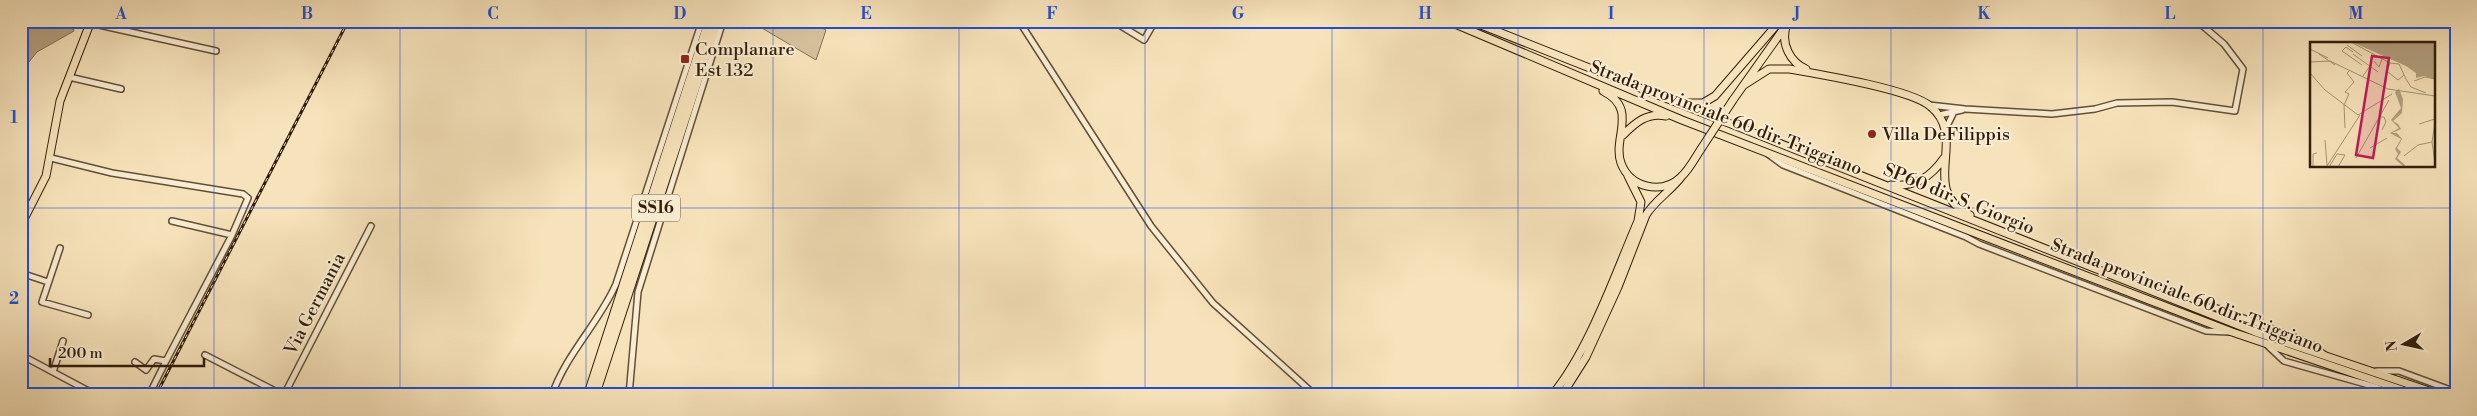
<svg xmlns="http://www.w3.org/2000/svg" width="2477" height="416" viewBox="0 0 2477 416" font-family="'Libre Bodoni',serif">
	<style>
		.green { fill: #d5c29d; stroke: #827054 }
		.water { fill: #b3a07f; stroke: #7f6c50 }
		.lines { fill: none; stroke-linecap: round; stroke-linejoin: round }
		.minor-casing { stroke: #624f36; stroke-width: 8 }
		.major-casing { stroke: #301e0a; stroke-width: 9 }
		.highway-casing { stroke: #301e0a; stroke-width: 10 }
		.minor { stroke: #faedd3; stroke-width: 5 }
		.major { stroke: #f7e3bb; stroke-width: 7 }
		.highway { stroke: #f7e3bb; stroke-width: 8 }
		.rail-casing { stroke: #301e0a; stroke-width: 3 }
		.rail { stroke: #faedd3; stroke-width: 1; stroke-dasharray: 4; stroke-linecap: butt }
		.major-bridge-casing { stroke: #301e0a; stroke-width: 9; stroke-linecap: butt }
		.major-bridge { stroke: #f7e3bb; stroke-width: 7 }
		.grid { fill: none; stroke: #1d4ed8; stroke-width: 1; stroke-opacity: 0.55 }
		.poi-dot { fill: #8f2418; stroke: #faedd3; stroke-width: 2 }
		.labels { text-anchor: middle; dominant-baseline: central; stroke-width: 4; stroke-linejoin: round; paint-order: stroke }
		.shield { fill: #faedd3; stroke: #6d5c46; stroke-width: 1 }
		.shield-label { font-size: 16px; font-weight: bold; fill: #301e0a }
		.poi-label { font-size: 18px; fill: #301e0a; stroke: #faedd3; text-anchor: start }
		.street-label { font-size: 18px; fill: #301e0a; stroke: #faedd3 }
		.inset-road { fill: none; stroke: #a79474; stroke-width: 1 }
		.view { fill: #c2185b; fill-opacity: 0.15; stroke: #c2185b; stroke-width: 2.5 }
		.inset-edge { fill: none; stroke: #301e0a; stroke-width: 2.5 }
		.neatline { fill: none; stroke: #1d4ed8; stroke-width: 2 }
		.grid-label { font-size: 16px; text-anchor: middle; font-weight: bold; fill: #1d4ed8 }
	</style>
	<rect width="100%" height="100%" fill="#f7e3bb"/>
	<filter id="stains"><feTurbulence type="fractalNoise" baseFrequency=".004" numOctaves="4"/><feColorMatrix values="0 0 0 0 .2 0 0 0 0 .09 0 0 0 0 .02 0 0 0 .5 -.17"/></filter>
	<radialGradient id="worn" r=".72"><stop offset=".6" stop-color="#630" stop-opacity="0"/><stop offset="1" stop-color="#630" stop-opacity=".3"/></radialGradient>
	<!-- green -->
	<path class="green" d="M750 21H808L826 30 816 60Z"/>
	<!-- water -->
	<path class="water" d="M21 21H71L74 31 37 52 21 72Z"/>
	<g class="lines">
		<defs>
			<path id="minor" d="M1019 21 1151 226 1213 303 1315 395
				M1113 21 1144 40 1155 21
				M90 23 216 51
				M69 77 121 89
				M1929 105 1965 109 2052 114 2095 109 2117 103 2172 102 2235 111 2243 69 2224 44 2197 21
				M1939 115 1962 110
				M1946 128 1953 114
				M1768 154 1783 165 1966 237 1979 244 2206 331 2229 332
				M51 158 112 173 243 194 248 198 232 235 166 361 154 359 146 370 135 362
				M172 221 232 235
				M60 248 42 302 88 315
				M21 273 48 282
				M2196 308 2214 307 2310 343 2325 355
				M2268 346 2284 361 2376 387 2394 395
				M21 355 96 395
				M205 355 283 395
				M2376 371H2399L2456 392
				M53 372 63 341
				M149 395 166 361
				M284 395 371 226
				M552 395C566 354 599 323 616 284L702 21
				M629 395 638 292 723 21"/>
			<path id="major" d="M1448 21 1682 120 2232 332 2417 395
				M1471 21 2258 333 2441 395
				M1786 27C1781 44 1790 62 1806 69
				M1744 85 1769 69H1789C1818 74 1910 89 1930 106 1970 138 1917 189 1970 215
				M1603 91C1639 109 1612 138 1621 163 1630 188 1662 195 1681 177 1689 170 1695 158 1701 149
				M1733 100 1787 24
				M1684 103H1703L1715 96 1780 21
				M1623 135C1635 123 1647 112 1666 116
				M1891 185C1915 187 1930 178 1944 158
				M21 225 46 176 60 101 91 21
				M1552 395C1589 351 1615 274 1638 221L1641 202 1628 176
				M1562 395 1586 357 1618 287 1646 215C1655 200 1671 191 1682 176"/>
			<path id="highway" d="M588 395 709 21
				M595 395 717 21"/>
		</defs>
		<!-- minor casing -->
		<use href="#minor" class="minor-casing"/>
		<!-- major casing -->
		<use href="#major" class="major-casing"/>
		<!-- highway casing -->
		<use href="#highway" class="highway-casing"/>
		<!-- minor -->
		<use href="#minor" class="minor"/>
		<!-- major -->
		<use href="#major" class="major"/>
		<!-- highway -->
		<use href="#highway" class="highway"/>
		<defs>
			<path id="rail" d="M156 395 348 21"/>
		</defs>
		<!-- rail casing -->
		<use href="#rail" class="rail-casing"/>
		<!-- rail -->
		<use href="#rail" class="rail"/>
		<defs>
			<path id="major-bridge" d="M1701 149 1733 100"/>
		</defs>
		<!-- major-bridge casing -->
		<use href="#major-bridge" class="major-bridge-casing"/>
		<!-- major-bridge -->
		<use href="#major-bridge" class="major-bridge"/>
	</g>
	<!-- grid -->
	<path class="grid" d="M214 21V395M400 21V395M586 21V395M773 21V395M959 21V395M1145 21V395M1332 21V395M1518 21V395M1704 21V395M1891 21V395M2077 21V395M2263 21V395M21 208H2456"/>
	<!-- markers -->
	<g class="poi-dot">
		<rect x="680" y="54" width="10" height="10" rx="2.5"/>
		<circle cx="1872" cy="134" r="5"/>
	</g>
	<g class="labels">
		<!-- shield labels -->
		<rect class="shield" x="632" y="194.5" width="48" height="27" rx="4"/>
		<g class="shield-label">
			<text x="656" y="208">SS16</text>
		</g>
		<!-- poi labels -->
		<g class="poi-label">
			<text x="695" y="49">Complanare<tspan x="695" dy="21">Est 132</tspan></text>
			<text x="1882" y="134">Villa DeFilippis</text>
		</g>
		<!-- street labels -->
		<g class="street-label">
			<text transform="translate(1726 118) rotate(21)">Strada provinciale 60 dir. Triggiano</text>
			<text transform="translate(1959 199) rotate(22)">SP60 dir. S. Giorgio</text>
			<text transform="translate(2187 296) rotate(21)">Strada provinciale 60 dir. Triggiano</text>
			<text transform="translate(315 304) rotate(-63)">Via Germania</text>
		</g>
	</g>
	<!-- overview -->
	<g transform="translate(2310 42)">
		<rect width="125" height="125" fill="#f7e3bb"/>
		<path d="M42 0H125V37L114 34 106 36V31L96 24ZM103 36 89 47 93 57 92 71 83 79 88 82 91 87 82 91H87L92 97 87 106 91 110 87 116 95 123 94 125 85 117 88 112 85 107 91 97 80 91 89 86 81 78 91 66 85 50Z" fill="#b3a07f"/>
		<path class="inset-road" d="M41 0 80 21 89 22 96 37M37 3 52 14M0 7 18 16M43 10 36 5 32 9 52 23M9 12 25 23M43 12 68 30M64 19 69 25 72 17M0 20 20 19 78 47 125 54M80 21 77 29 84 35 88 38 94 33M0 31 15 48 48 73 82 52M53 34 62 21M96 37 101 45 116 51M104 39 115 35 125 37M70 75H74L76 80 72 88M125 81 122 100 125 120M109 82 125 77M35 86 34 63 39 52 35 50 44 40 37 31 40 28M15 98 17 123M60 106 77 96M94 114 108 103 122 100M46 116 79 58M17 124 50 73M3 125V112L7 111M19 125 27 112 35 113 28 125"/>
		<path class="view" d="M62 14 79 16 63 116 46 113Z"/>
		<rect width="125" height="125" class="inset-edge"/>
	</g>
	<!-- margin -->
	<rect width="2477" height="416" fill="none" stroke="#f7e3bb" stroke-width="55"/>
	<!-- north arrow -->
	<g transform="translate(2404 344) rotate(261)" stroke="#faedd3" stroke-width="4" paint-order="stroke">
	<path d="M0-4L9 19L0 12L-9 19Z" fill="#301e0a"/>
	<text y="-8" font-size="14" font-weight="bold" text-anchor="middle" fill="#301e0a">N</text>
	</g>
	<!-- scale -->
	<path d="M50 358v8h154v-8" fill="none" stroke="#301e0a" stroke-width="2.5"/>
	<text x="58" y="358" font-size="15" fill="#301e0a" stroke="#faedd3" stroke-width="4" paint-order="stroke">200 m</text>
	<rect x="28" y="28" width="2422" height="360" class="neatline"/>
	<g class="grid-label">
		<text x="121" y="19">A</text>
		<text x="307" y="19">B</text>
		<text x="493" y="19">C</text>
		<text x="680" y="19">D</text>
		<text x="866" y="19">E</text>
		<text x="1052" y="19">F</text>
		<text x="1238" y="19">G</text>
		<text x="1425" y="19">H</text>
		<text x="1611" y="19">I</text>
		<text x="1797" y="19">J</text>
		<text x="1984" y="19">K</text>
		<text x="2170" y="19">L</text>
		<text x="2356" y="19">M</text>
		<text x="14" y="123">1</text>
		<text x="14" y="304">2</text>
	</g>
	<rect width="100%" height="100%" filter="url(#stains)"/>
	<rect width="100%" height="100%" fill="url(#worn)"/>
</svg>
